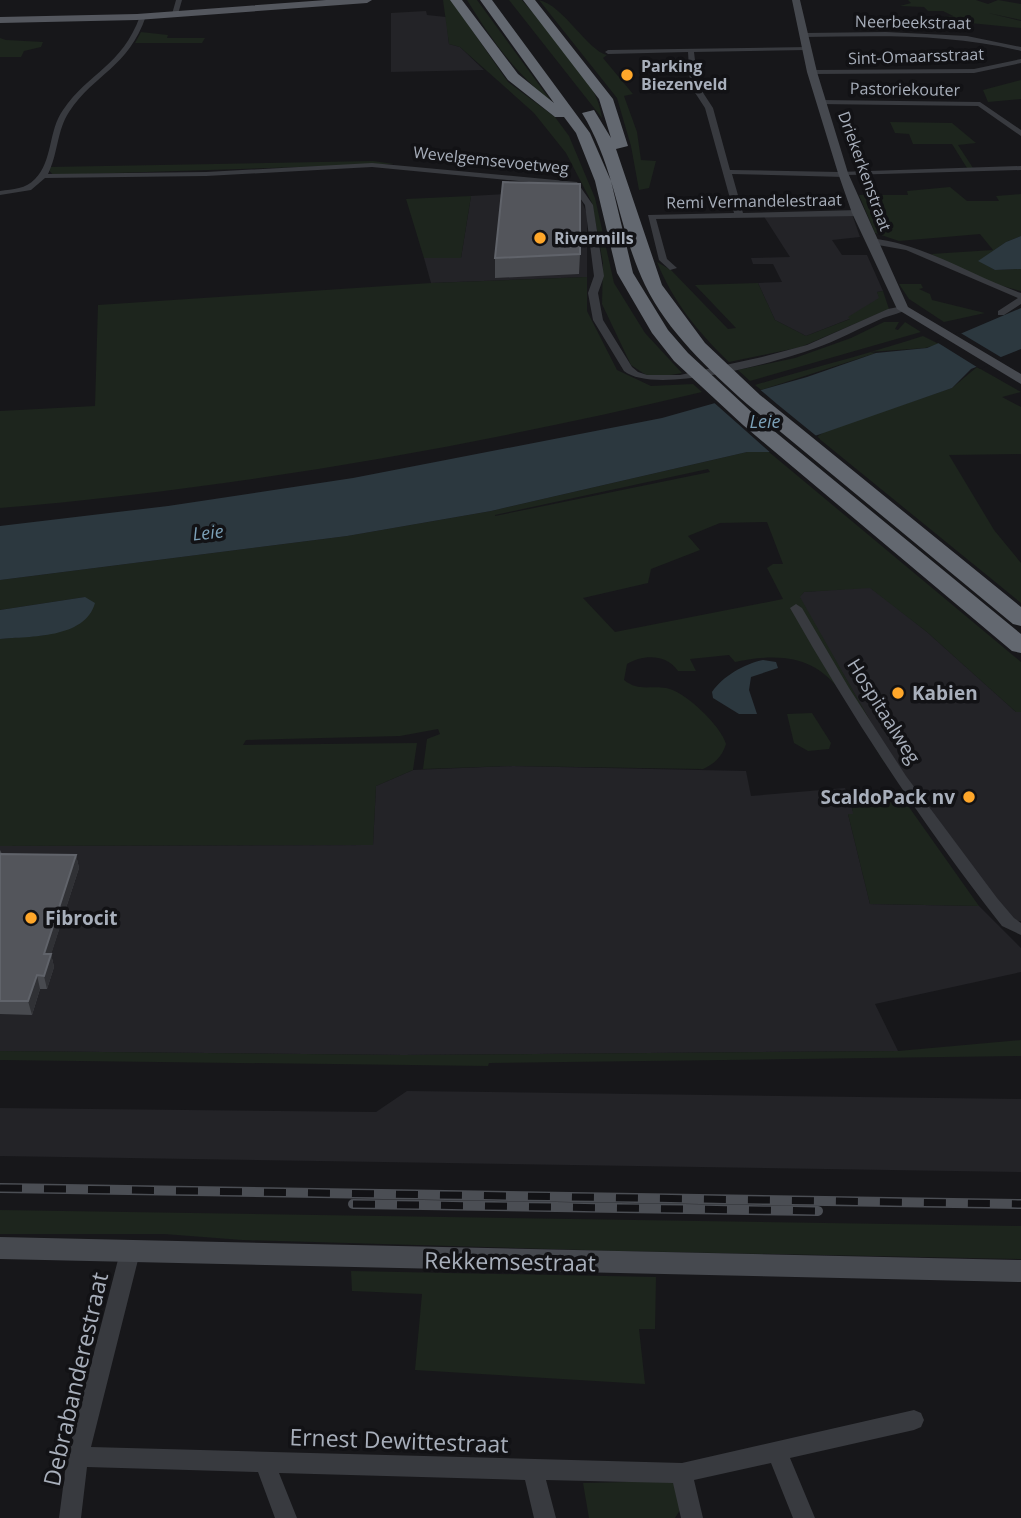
<svg xmlns="http://www.w3.org/2000/svg" width="1021" height="1518" viewBox="0 0 1021 1518" font-family="'Open Sans',sans-serif">
	<style>
		.built { fill: #232327 }
		.green { fill: #1d251d; fill-rule: evenodd }
		.water { fill: #2c383f }
		.pier { fill: #17171a }
		.lines { fill: none; stroke-linecap: round; stroke-linejoin: round }
		.street { fill: #383a3f; fill-rule: evenodd }
		.secondary { fill: #46494f; fill-rule: evenodd }
		.primary { fill: #54575e; fill-rule: evenodd }
		.highway { fill: #636870; fill-rule: evenodd }
		.rail-casing { stroke: #4b4e54; stroke-width: 10 }
		.rail { stroke: #121215; stroke-width: 7; stroke-dasharray: 22; stroke-linecap: butt }
		.wall { fill: #484a4f }
		.shaded-wall { fill: #303135 }
		.building { fill: #53555b; stroke: #60636a; stroke-width: 2 }
		.poi-dot { fill: #ffa72a; stroke: #121215; stroke-width: 2.5 }
		.labels { text-anchor: middle; dominant-baseline: central; stroke-width: 7; stroke-linejoin: round; paint-order: stroke }
		.far-street-label { font-size: 16px; fill: #a8afbb; stroke: #121215 }
		.far-poi-label { font-size: 16px; font-weight: bold; fill: #a8afbb; stroke: #121215; text-anchor: start }
		.far-water-label { font-size: 18px; font-style: italic; fill: #7ca1b8; stroke: #121215 }
		.poi-label { font-size: 19px; font-weight: bold; fill: #a8afbb; stroke: #121215; text-anchor: start }
		.street-label { font-size: 19px; fill: #a8afbb; stroke: #121215 }
		.near-street-label { font-size: 23px; fill: #a8afbb; stroke: #121215 }
	</style>
	<rect width="100%" height="100%" fill="#17171a"/>
	<!-- built -->
	<path class="built" d="M426 11 427 15 446 17 449 44 460 47 484 70 391 72V13Z
		M558 191 579 195 587 214V277L431 283 424 258H461L471 196Z
		M852 214 860 237 832 240 842 255H867L883 291 877 292 880 298 852 318 806 336 775 320 758 283 782 282 773 264H753L751 258 790 257 763 215Z
		M870 587 927 632 1016 712H1021V921H1013L893 761 799 597 804 592Z
		M513 766 746 771 751 796 845 788 854 814H848L870 904 979 906 1021 948V972L875 1004 898 1051 403 1055 0 1051V846L373 845 376 786 413 770Z
		M407 1091 1021 1099V1172L0 1156V1108L376 1112Z"/>
	<!-- green -->
	<path class="green" d="M443 0H451L508 82 555 117 569 136 595 198 614 283 645 333 682 373 659 377 646 375 631 365 602 304 603 263 592 203 566 153 534 113 460 47 449 44Z
		M467 0H477L551 101C515 73 491 39 467 0Z
		M509 0H522C547 31 598 78 602 118Z
		M539 0C563 5 588 51 607 55L603 58 633 94 624 96 637 132 641 160 656 161 649 188 639 190 631 146 617 98Z
		M908 0H976L988 4 998 0 1021 4V20L988 13 1021 21V28L950 21 923 23 919 19 953 16 943 11H928L924 7 900 6 911 3Z
		M141 32 168 35 167 38H205L202 43H135Z
		M0 38 6 40 43 42 41 47 24 51 21 57H0Z
		M1021 80V99L988 102 983 90Z
		M890 122 952 123 976 143 958 145 973 168H967L952 144H913L909 134 895 133Z
		M373 161 394 164 53 175 48 169 49 167Z
		M950 187 967 201H999L996 196 1021 194V236L1006 242 979 261 995 270 1021 269V291L988 282 931 254 993 250 980 234 899 241 875 233 859 195H908L907 191Z
		M471 196 461 258H424L406 199Z
		M657 262 671 270 728 329 736 328 695 285 758 283 775 320 806 336 850 319 848 317 879 298 877 292 883 291 889 309 801 347 729 362C699 333 673 302 657 262Z
		M587 277V311L617 370 651 386 693 384 702 392C471 447 237 488 0 508V411L95 406 98 305 431 283Z
		M899 284H921L923 288 919 289 930 294 932 300 985 313 944 322 909 299Z
		M884 322H899L895 329 898 330 905 322 921 332 750 381 738 370 795 358 851 338Z
		M923 336 939 344 925 348 869 352 876 353 761 390 755 385C811 368 868 354 923 336Z
		M977 367 1021 392 1002 397 1021 407V454L949 455 994 530 1021 563V603L817 437 825 431 952 388Z
		M747 452H769L1021 662V712H1016L927 632 870 588 804 592 800 597 893 761 884 762C841 692 830 642 735 662L729 655 690 659 696 671H678C667 654 643 654 627 664L624 680C639 692 650 685 666 688 685 691 721 726 726 744 722 757 714 764 703 769L513 766 423 769 427 739 440 734 438 729 400 736 246 740 243 745 417 743 413 770 376 786 373 845 0 846V639L46 635 85 597 0 610V580L347 536 491 511ZM708 469 710 472 495 516V515ZM767 522 783 564H773L767 568 783 599 615 632 583 598 648 583 651 569 700 550 688 536 720 523Z
		M812 713 831 743 829 749 808 751 794 743 787 714Z
		M899 793 979 906 870 904 848 814H853L852 808 888 806 883 794Z
		M1021 1040V1056L489 1063 488 1066 0 1060V1051L403 1055 898 1051Z
		M0 1210 1021 1226V1259L619 1251 242 1240 164 1234H0Z
		M351 1271 656 1277 655 1329H639L645 1384 415 1370 422 1294 352 1291Z
		M670 1481 675 1485 680 1510 675 1518H589L583 1483Z"/>
	<!-- water -->
	<path class="water" d="M1021 236V269L995 270 978 261 1006 242Z
		M1021 308V349L971 369 952 388 769 452H747L491 511 347 536 0 580V526L168 506 353 478 662 418 807 377 876 353 927 348Z
		M85 597 95 603C85 639 30 636 0 639V610Z
		M763 660 776 662 778 668 751 677 749 690 757 714H739L713 698 712 692C723 676 744 664 763 660Z"/>
	<!-- pier -->
	<path class="pier" d="M959 332 1004 359 980 369 935 341Z
		M757 387 777 404 820 439 772 454 711 400Z"/>
	<g class="lines">
		<!-- street -->
		<path class="street" d="M176 0H182L178 14 175 16 172 14Z
			M143 14 146 16C128 68 95 73 69 112 57 130 58 154 48 174L206 172 372 163 577 182 593 205 604 276 598 293 603 320 632 367 638 372 647 375H680L762 357 807 345 888 309 903 306 908 309C901 313 891 315 883 318 860 328 837 341 813 349 777 362 655 396 624 371L593 320 588 293 594 276 585 205 571 186 372 167 206 176 45 178 31 190 0 195V191C13 189 26 189 35 179 53 161 48 131 63 110 89 72 122 66 140 16Z
			M886 32 967 36 1021 47V51C949 33 877 36 804 37L801 35 804 33Z
			M808 47 806 50 694 52 698 85 713 108 730 170 839 172 1021 166V170L848 175 844 177 732 174 743 213 858 210 862 213 858 216 656 219 667 259 677 268 670 270 659 260 648 215 734 213 705 108 690 85 688 52 608 54 605 52 608 50Z
			M1021 59V63L974 73 812 74 809 72 812 70 974 69Z
			M821 100 980 102 1021 130V136L978 106 818 104Z
			M870 238C925 244 970 275 1021 293V304L1004 315H998V311L1018 298 906 250 867 243 866 241Z
			M796 604 802 608 849 688 906 776 997 898 1014 918 1021 923V935L1002 926C923 825 853 719 790 608Z
			M130 1244 137 1246 140 1252 91 1447 682 1463 914 1410 921 1413 924 1420 921 1427 914 1430 790 1458 815 1518H793L771 1463 694 1480 703 1518H681L673 1483 546 1480 556 1518H534L525 1480 279 1473 297 1518H275L258 1472 87 1467 81 1518H59L67 1457 120 1252 123 1246Z"/>
		<!-- secondary -->
		<path class="secondary" d="M792 0H800L817 72 848 173 908 307 1021 374V384L897 309 852 213 838 173 807 72Z
			M0 1237 1021 1260V1282L0 1259Z"/>
		<!-- primary -->
		<path class="primary" d="M326 0H372L367 3 137 20 0 23V17L137 14Z"/>
		<!-- highway -->
		<path class="highway" d="M450 0H462L518 74 554 103 480 0H492L590 133 611 181 633 273 668 330 688 353 757 417 1021 634V653L1012 651 743 425 674 361 652 333 617 273 595 181 576 133 564 117H555L508 80Z
			M523 0H535L613 99 628 146 616 149 662 285 705 343 760 395 1021 607V626L1013 624 747 404C708 369 668 332 645 285 618 229 616 168 582 113L594 110 611 138 599 99Z"/>
		<defs>
			<path id="rail" d="M0 1188 1021 1204
				M353 1204 818 1211"/>
		</defs>
		<!-- rail casing -->
		<use href="#rail" class="rail-casing"/>
		<!-- rail -->
		<use href="#rail" class="rail"/>
	</g>
	<!-- wall -->
	<path class="wall" d="M580 254 579 274 495 278V258Z
		M0 850 2 854 76 855 79 868 51 954 54 967 47 989H40L32 1015 0 1014Z"/>
	<!-- shaded-wall -->
	<path class="shaded-wall" d="M76 855 79 868 47 967 44 954Z
		M51 954 54 967 47 989 44 976Z
		M37 975 40 989 32 1015 28 1001Z"/>
	<!-- building -->
	<path class="building" d="M503 182 580 184V254L495 258Z
		M0 854 76 855 44 954H51L44 976 37 975 28 1001H0Z"/>
	<!-- markers -->
	<g class="poi-dot">
		<circle cx="627" cy="75" r="7"/>
		<circle cx="540" cy="238" r="7"/>
		<circle cx="898" cy="693" r="7"/>
		<circle cx="969" cy="797" r="7"/>
		<circle cx="31" cy="918" r="7"/>
	</g>
	<g class="labels">
		<!-- far-street labels -->
		<g class="far-street-label">
			<text transform="translate(913 22) rotate(1)">Neerbeekstraat</text>
			<text transform="translate(916 56) rotate(-2)">Sint-Omaarsstraat</text>
			<text transform="translate(905 89) rotate(1)">Pastoriekouter</text>
			<text transform="translate(491 160) rotate(6)">Wevelgemsevoetweg</text>
			<text transform="translate(865 171) rotate(70)">Driekerkenstraat</text>
			<text transform="translate(754 201) rotate(-1)">Remi Vermandelestraat</text>
		</g>
		<!-- far-poi labels -->
		<g class="far-poi-label">
			<text x="641" y="66">Parking<tspan x="641" dy="18">Biezenveld</tspan></text>
			<text x="554" y="238">Rivermills</text>
		</g>
		<!-- far-water labels -->
		<g class="far-water-label">
			<text x="765" y="421">Leie</text>
			<text transform="translate(208 532) rotate(-6)">Leie</text>
		</g>
		<!-- poi labels -->
		<g class="poi-label">
			<text x="912" y="693">Kabien</text>
			<text x="955" y="797" text-anchor="end">ScaldoPack nv</text>
			<text x="45" y="918">Fibrocit</text>
		</g>
		<!-- street labels -->
		<g class="street-label">
			<text transform="translate(884 711) rotate(58)">Hospitaalweg</text>
		</g>
		<!-- near-street labels -->
		<g class="near-street-label">
			<text transform="translate(510 1261) rotate(1)">Rekkemsestraat</text>
			<text transform="translate(75 1379) rotate(-77)">Debrabanderestraat</text>
			<text transform="translate(399 1440) rotate(2)">Ernest Dewittestraat</text>
		</g>
	</g>
</svg>
